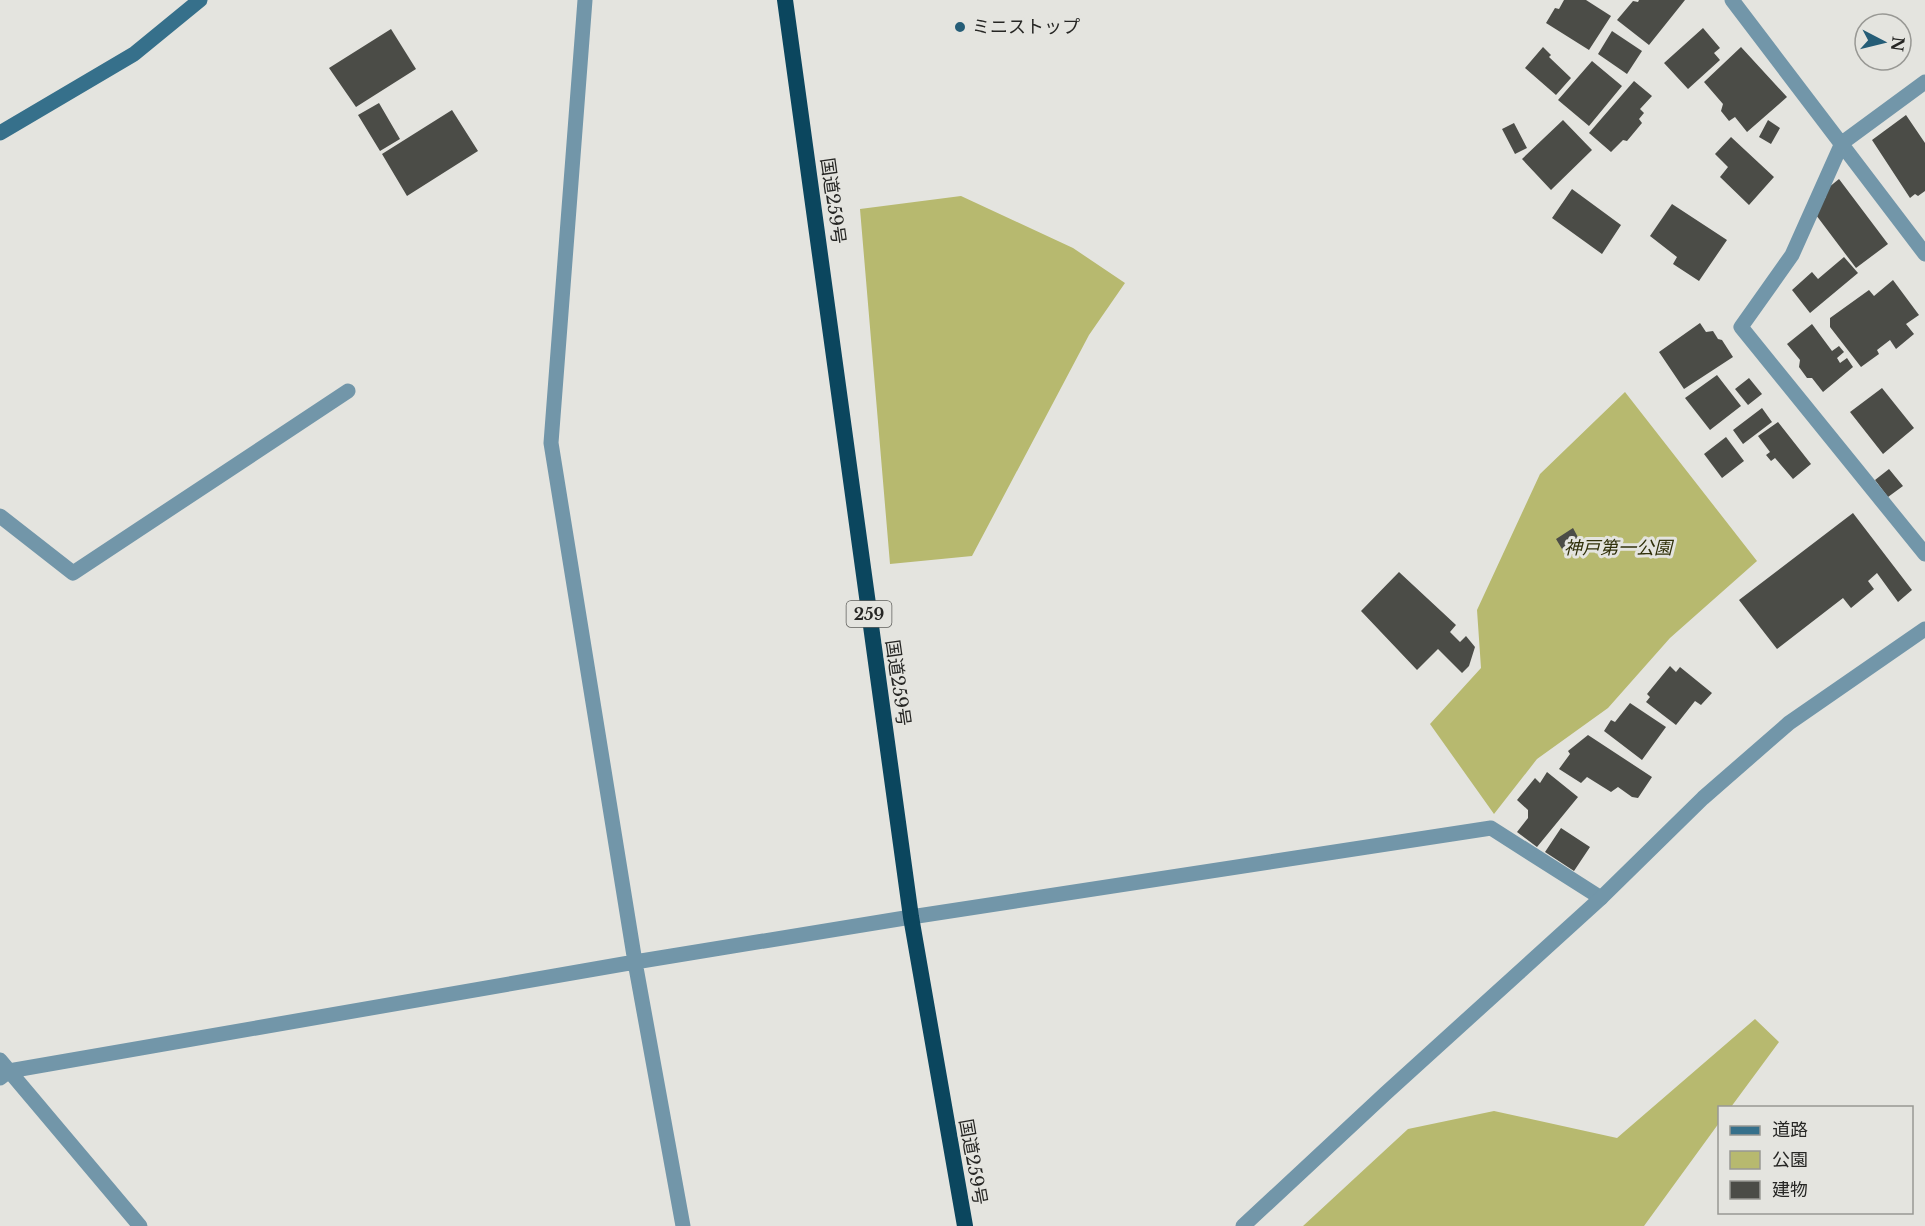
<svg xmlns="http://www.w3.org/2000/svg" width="1925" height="1226" viewBox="0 0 1925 1226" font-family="'Libre Baskerville','Noto Sans JP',serif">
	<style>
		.green { fill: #b7b96f }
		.building { fill: #4b4c47 }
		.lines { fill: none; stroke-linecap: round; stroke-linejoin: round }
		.service { stroke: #7296a9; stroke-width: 15 }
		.minor { stroke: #7296a9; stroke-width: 15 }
		.tertiary { stroke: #7296a9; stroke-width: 15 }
		.secondary { stroke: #36708b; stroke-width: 15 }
		.trunk { stroke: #0b465e; stroke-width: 16 }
		.poi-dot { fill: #255d77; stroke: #e4e4df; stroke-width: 2 }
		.labels { text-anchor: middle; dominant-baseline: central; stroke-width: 6; stroke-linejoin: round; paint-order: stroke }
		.shield { fill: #e4e4df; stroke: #5f5f5c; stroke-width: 1.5 }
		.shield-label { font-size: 16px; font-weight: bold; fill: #262624 }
		.poi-label { font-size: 18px; fill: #262624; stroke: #e4e4df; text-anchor: start }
		.street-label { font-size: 18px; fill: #262624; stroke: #e4e4df }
		.park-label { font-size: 18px; font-style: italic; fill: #30300a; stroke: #e4e4df }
	</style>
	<rect width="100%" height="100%" fill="#e4e4df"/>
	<!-- green -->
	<path class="green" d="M961 196 1073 248 1125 283 1089 335 972 556 890 564 860 209Z
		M1625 392 1757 561 1670 638 1608 708 1537 759 1494 814 1430 724 1481 668 1477 610 1540 474Z
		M1755 1019 1779 1042 1731 1107 1720 1108 1719 1123 1644 1226H1303L1408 1129 1494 1111 1617 1138Z"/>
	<!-- building -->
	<path class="building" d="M1564 0H1586L1611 16 1589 50 1546 23 1555 8 1559 9Z
		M1639 0H1685L1649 45 1617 20 1633 1 1638 2Z
		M1703 28 1720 48 1714 53 1720 60 1688 89 1664 63Z
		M391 29 416 69 356 107 329 68Z
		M1612 31 1642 51 1627 74 1598 54Z
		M1543 47 1551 55 1549 57 1571 78 1556 95 1525 68Z
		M1741 47 1787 97 1747 132 1735 117 1729 121 1721 111 1723 104 1704 82Z
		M1592 61 1622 86 1589 126 1558 100Z
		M1634 81 1652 96 1640 109 1644 113 1639 119 1642 123 1627 141 1623 140 1611 152 1589 133Z
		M379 103 400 139 380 151 358 115Z
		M452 110 478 151 407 196 382 154Z
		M1906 115 1925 143V191L1918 196 1915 194 1910 198 1872 140Z
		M1563 120 1592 150 1551 190 1522 159Z
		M1768 120 1780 128 1771 144 1759 137Z
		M1514 123 1527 148 1515 154 1502 129Z
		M1731 137 1774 177 1749 205 1720 177 1728 167 1715 154Z
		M1839 179 1888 244 1856 268 1813 211 1826 197 1823 192Z
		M1572 189 1621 225 1602 254 1552 218Z
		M1672 204 1727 240 1699 281 1673 264 1677 257 1650 236Z
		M1844 257 1858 273 1810 313 1792 290 1812 272 1818 279Z
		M1893 280 1919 315 1906 324 1914 334 1896 349 1890 340 1877 350 1879 354 1861 367 1830 327V318L1869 290 1874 296Z
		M1700 323 1706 332 1713 331 1718 339 1722 340 1733 357 1684 389 1659 352Z
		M1812 324 1832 351 1839 346 1844 352 1837 358 1840 363 1847 358 1853 367 1823 392 1812 378H1807L1799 367 1800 360 1787 344Z
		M1717 375 1741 406 1710 430 1685 398Z
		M1749 378 1762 394 1748 405 1735 389Z
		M1882 388 1914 428 1883 454 1850 412Z
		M1762 408 1772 422 1743 444 1733 430Z
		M1778 422 1811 464 1793 479 1775 458 1771 461 1766 455 1770 452 1758 436Z
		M1726 437 1744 461 1722 478 1704 454Z
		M1889 469 1903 486 1888 497 1875 480Z
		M1853 513 1912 590 1898 602 1877 573 1868 581 1874 589 1851 608 1843 598 1777 649 1739 600Z
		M1573 528 1581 543 1565 554 1556 539Z
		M1399 572 1456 625 1450 632 1460 642 1466 636 1475 647 1469 666 1462 673 1438 649 1417 670 1361 611Z
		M1670 666 1676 672 1680 667 1712 693 1701 705 1695 701 1676 725 1646 702 1650 697 1647 694Z
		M1630 703 1666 727 1642 760 1604 731 1611 720 1615 722Z
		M1588 735 1652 777 1638 798 1632 797 1618 787 1611 792 1587 777 1581 783 1559 769 1570 754 1568 751Z
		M1547 772 1578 797 1537 847 1517 832 1528 818V810L1517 800 1535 778 1540 783Z
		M1561 828 1590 847 1574 871 1545 852Z"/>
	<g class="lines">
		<!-- service -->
		<path class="service" d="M0 516 73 573 348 391"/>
		<!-- minor -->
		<path class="minor" d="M585 0 551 443 635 962 683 1226
			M1732 0 1925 254
			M1925 82 1842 143 1792 255 1741 327 1925 554
			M0 1060 140 1226
			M0 1078 9 1071 635 962 911 917 1491 828 1601 898"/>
		<!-- tertiary -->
		<path class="tertiary" d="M1243 1226 1386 1093 1601 898 1703 798 1789 723 1925 629"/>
		<!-- secondary -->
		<path class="secondary" d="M0 133 134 54 200 0"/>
		<!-- trunk -->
		<path class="trunk" d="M785 0 911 917 965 1226"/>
	</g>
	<!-- markers -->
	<circle class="poi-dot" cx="960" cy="27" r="6"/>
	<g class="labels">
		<!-- shield labels -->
		<rect class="shield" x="846.5" y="601" width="45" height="26" rx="4.5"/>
		<g class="shield-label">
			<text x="869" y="614">259</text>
		</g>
		<!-- poi labels -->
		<g class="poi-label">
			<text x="972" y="27">ミニストップ</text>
		</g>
		<!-- street labels -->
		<g class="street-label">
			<text transform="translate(833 201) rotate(82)">国道259号</text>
			<text transform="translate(898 683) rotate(82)">国道259号</text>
			<text transform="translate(973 1162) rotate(80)">国道259号</text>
		</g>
		<!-- park labels -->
		<g class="park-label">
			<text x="1618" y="548">神戸第一公園</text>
		</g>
	</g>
	<!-- legend -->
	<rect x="1718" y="1106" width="195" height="108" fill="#e4e4df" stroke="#989894" stroke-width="1.5"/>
	<rect x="1730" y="1126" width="30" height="9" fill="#36708b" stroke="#989894" stroke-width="1.5"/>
	<text x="1772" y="1136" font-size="18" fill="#262624">道路</text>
	<rect x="1730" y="1151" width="30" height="18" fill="#b7b96f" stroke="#989894" stroke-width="1.5"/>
	<text x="1772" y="1166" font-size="18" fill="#262624">公園</text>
	<rect x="1730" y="1181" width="30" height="18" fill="#4b4c47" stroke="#989894" stroke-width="1.5"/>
	<text x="1772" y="1196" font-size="18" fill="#262624">建物</text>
	<!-- north arrow -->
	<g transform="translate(1883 42) rotate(97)"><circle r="28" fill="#e4e4df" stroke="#989894" stroke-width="1.5"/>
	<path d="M0-4.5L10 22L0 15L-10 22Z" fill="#255d77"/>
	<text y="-9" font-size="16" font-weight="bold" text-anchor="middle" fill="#262624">N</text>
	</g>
</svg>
